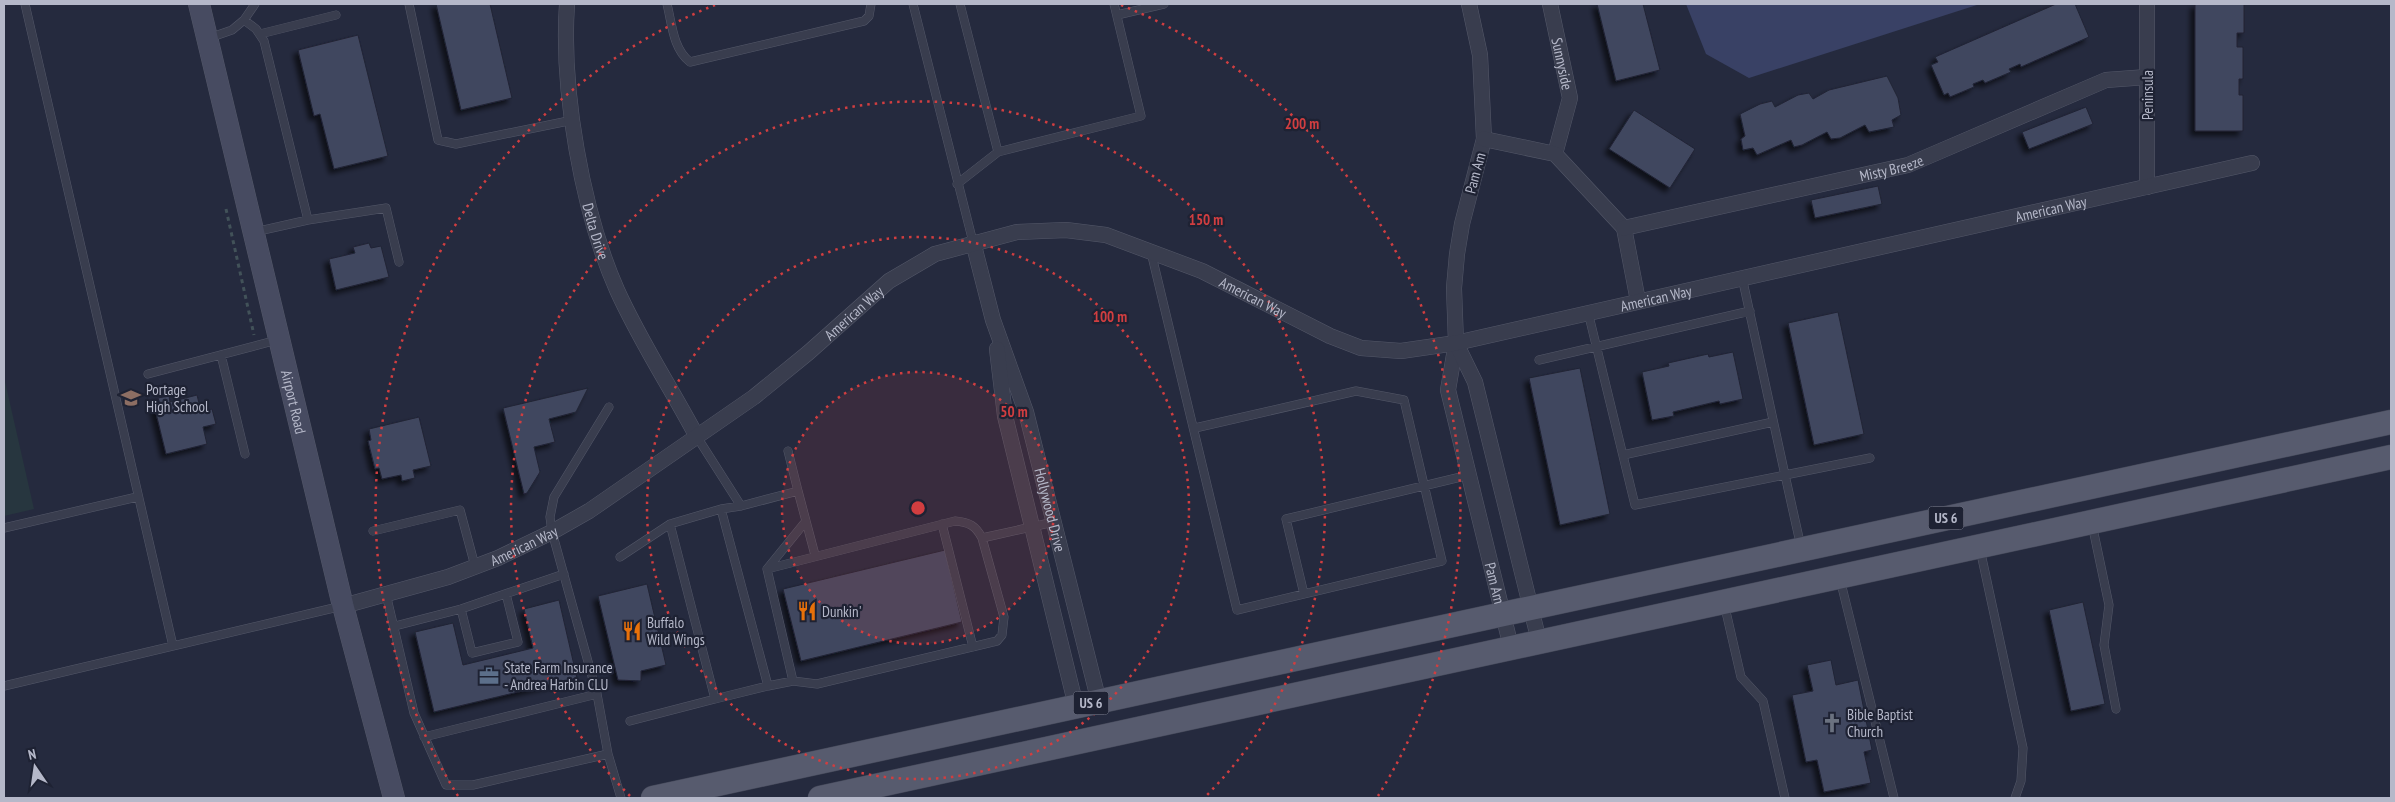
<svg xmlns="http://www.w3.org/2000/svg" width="2395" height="802" viewBox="0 0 2395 802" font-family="'PT Sans Narrow',sans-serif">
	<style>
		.green { fill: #27363f }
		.water { fill: #394165 }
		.building { fill: #41465e; stroke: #202435; filter: url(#shadow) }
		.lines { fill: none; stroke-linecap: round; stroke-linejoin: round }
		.lane-casing { stroke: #545869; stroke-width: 9 }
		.street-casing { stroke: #545869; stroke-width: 16 }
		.secondary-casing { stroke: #545869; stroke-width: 22 }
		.primary-casing { stroke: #424657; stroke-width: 25 }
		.path { stroke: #425259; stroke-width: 3; stroke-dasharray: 4 4; stroke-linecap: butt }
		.lane { stroke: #393d4e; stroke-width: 8 }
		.street { stroke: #393d4e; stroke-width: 15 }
		.secondary { stroke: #474b61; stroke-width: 21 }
		.primary { stroke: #575b6e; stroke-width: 24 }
		.ring { fill: none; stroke: #d13e40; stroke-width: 2.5; stroke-dasharray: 2.5 5 }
		.labels { text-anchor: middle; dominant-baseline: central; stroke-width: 4.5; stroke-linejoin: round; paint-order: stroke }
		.shield { fill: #1e2233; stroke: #888b9c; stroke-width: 1 }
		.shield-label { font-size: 14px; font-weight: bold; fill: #b5b8c9 }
		.street-label { font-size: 15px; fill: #b5b8c9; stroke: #1e2233 }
		.poi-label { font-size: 15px; fill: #b5b8c9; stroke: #1e2233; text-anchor: start }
		.centre { fill: #d13e40; stroke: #1e2233; stroke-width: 2.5 }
		.ring-label { font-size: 15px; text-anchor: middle; font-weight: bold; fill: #d13e40; stroke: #1e2233; stroke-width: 4.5; stroke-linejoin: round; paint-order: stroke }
	</style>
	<defs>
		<filter id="shadow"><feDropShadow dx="-4.5" dy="4.5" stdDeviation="2.5" flood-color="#0009"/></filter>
	</defs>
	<rect width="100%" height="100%" fill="#252a3e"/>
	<!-- green -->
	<path class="green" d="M4 377 34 509 4 516Z"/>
	<!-- water -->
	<path class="water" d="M1686 4H1980L1749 78 1706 54Z"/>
	<!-- building -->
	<path class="building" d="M436 4H490L512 98 461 110Z
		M1597 4H1643L1660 70 1616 81Z
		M2056 4H2075L2089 37 2021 67 2020 64 2009 69 2011 72 1985 83 1983 80 1973 84 1974 87 1950 97 1948 93 1944 95 1931 65 1938 62 1935 57Z
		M2195 4H2244V33H2237V47H2243V79H2239V95H2243V131H2195Z
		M358 35 388 156 334 169 320 114 314 116 298 50Z
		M1887 76 1898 98 1901 115 1892 120 1894 127 1869 132 1865 125 1840 138 1831 139 1827 132 1802 145 1794 147 1791 140 1757 155 1753 148 1743 150 1741 139 1745 136 1740 114 1760 104 1772 101 1775 107 1798 95 1809 93 1813 99 1829 90Z
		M2086 107 2093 124 2029 149 2022 132Z
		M1634 110 1695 149 1670 188 1609 149Z
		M1878 186 1882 204 1815 218 1811 200Z
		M369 243 371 248 381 246 389 277 336 290 329 259 355 253 353 247Z
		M1838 312 1864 434 1814 445 1788 323Z
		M1733 352 1743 399 1720 404 1719 401 1673 412 1674 416 1652 420 1642 372 1669 366 1668 363 1708 354 1709 357Z
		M1580 368 1610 514 1560 525 1529 378Z
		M588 388 576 412 549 419 555 442 534 447 540 472 527 493 524 494 503 408Z
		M197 395 201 411 212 409 216 424 203 427 207 444 166 454 154 405 160 404 158 398 169 396 170 402Z
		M419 417 431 466 413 470 415 478 402 481 401 475 382 479 379 468 375 469 368 441 371 440 369 429Z
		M945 550 962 622 801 661 783 589Z
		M647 584 666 665 641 671V681L618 680 598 596Z
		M559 600 577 678 434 712 415 632 453 623 463 665 533 648 524 609Z
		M2083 602 2105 704 2071 711 2049 610Z
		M1831 660 1836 685 1858 680 1872 750 1864 752 1871 783 1824 792 1817 760 1806 762 1792 695 1813 691 1807 665Z"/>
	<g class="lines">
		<defs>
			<path id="lane" d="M25 4 173 646
				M409 4 438 140 456 144 573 120
				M667 4C672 24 673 49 690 62L864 21 869 16 871 4
				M913 4 973 242
				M960 4 998 152 1141 116 1114 4
				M1117 15 1164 4
				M244 20 256 29 264 41 308 220
				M260 34 336 15
				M209 38 232 30 244 20 255 4
				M957 184 998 152
				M254 232 308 220 386 208 399 262
				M1151 252 1237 610 1442 561 1404 400 1356 391 1195 428
				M1588 312 1635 505 1785 475 1742 277
				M221 355 245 454
				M1539 360 1750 311
				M148 374 277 340
				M609 407 554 497 550 517 552 532 597 694 608 754 621 798
				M697 437 741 506 798 491 815 555
				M788 451 798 491
				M1623 455 1773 422
				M721 509 670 524 715 699 768 686 721 509 741 506
				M942 524 973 647
				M2092 524 2109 605 2104 645 2116 709
				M4 528 137 497
				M373 531 460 510 475 566
				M1801 547 1785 475 1870 458
				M1980 549 2023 748 2021 781 2015 798
				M620 557 670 524
				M767 569 955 521C969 522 976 526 982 538
				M767 569 793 681
				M767 569 806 521
				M1840 579 1894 798
				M386 594 414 713 446 785H473L608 754
				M1304 594 1286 519 1469 475
				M1724 603 1741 677 1763 701 1785 798
				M461 609 472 653 518 642 506 594
				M395 626 461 609 564 574
				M4 686 342 606
				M768 686 793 681 817 684 997 641 1002 635 1004 617 982 538 1054 522
				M630 721 715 699
				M424 737 597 694"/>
			<g id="street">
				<path id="s1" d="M567 4C561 90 582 211 617 290 640 341 671 388 697 437"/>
				<path id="s2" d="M1469 4 1480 55 1484 139 1462 224 1457 254 1454 288 1456 343 1448 390 1511 647"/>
				<path id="s3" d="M1550 4 1570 98 1555 154"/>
				<path d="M2147 4V187"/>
				<path d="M1484 139 1555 154 1624 228 1638 301"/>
				<path id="s4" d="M1624 228 1908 165 2106 80 2147 77"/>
				<path id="s5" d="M973 242 993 320 1026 412 1099 702"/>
				<path d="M1456 343 1475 382 1539 641"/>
				<path d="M997 349 1005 416 1076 706"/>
				<path id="s6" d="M343 606 448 577 498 558 552 532 589 511 754 397 808 353 889 281 935 254 1017 232 1066 230 1106 235 1202 271 1330 336 1361 348 1401 351 1456 343 2252 163"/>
			</g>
			<g id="secondary">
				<path id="s7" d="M199 4 343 606 394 798"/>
			</g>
			<path id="primary" d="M653 798 2391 422
				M820 798 2391 457"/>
		</defs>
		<!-- lane casing -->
		<use href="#lane" class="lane-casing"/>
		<!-- street casing -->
		<use href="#street" class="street-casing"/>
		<!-- secondary casing -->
		<use href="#secondary" class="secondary-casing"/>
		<!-- primary casing -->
		<use href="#primary" class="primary-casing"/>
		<!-- path -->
		<path class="path" d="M226 209 254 335"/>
		<!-- lane -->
		<use href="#lane" class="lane"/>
		<!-- street -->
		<use href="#street" class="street"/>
		<!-- secondary -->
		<use href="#secondary" class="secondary"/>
		<!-- primary -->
		<use href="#primary" class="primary"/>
	</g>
	<!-- distance rings -->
	<circle cx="918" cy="508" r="136" fill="#d13e40" fill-opacity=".12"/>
	<g class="ring">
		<circle cx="918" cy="508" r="136"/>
		<circle cx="918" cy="508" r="271"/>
		<path d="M630 796A407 407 0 1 1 1206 796"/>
		<path d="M458 796A543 543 0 0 1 715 5M1121 5A543 543 0 0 1 1378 796"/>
	</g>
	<!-- icons -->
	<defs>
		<symbol id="school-bare" viewBox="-9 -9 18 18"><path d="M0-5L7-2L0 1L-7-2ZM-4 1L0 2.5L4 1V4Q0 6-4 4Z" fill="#8d6e63" stroke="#1e2233" stroke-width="2.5" paint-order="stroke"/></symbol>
		<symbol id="restaurant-bare" viewBox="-9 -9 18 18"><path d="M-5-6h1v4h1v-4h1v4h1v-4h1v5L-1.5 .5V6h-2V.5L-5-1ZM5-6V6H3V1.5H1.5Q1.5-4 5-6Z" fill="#e8710a" stroke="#1e2233" stroke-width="2.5" paint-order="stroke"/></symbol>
		<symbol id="office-bare" viewBox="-9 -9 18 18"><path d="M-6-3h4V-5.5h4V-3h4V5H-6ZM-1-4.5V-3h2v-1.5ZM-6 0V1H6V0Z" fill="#5c6f8a" stroke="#1e2233" stroke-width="2.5" paint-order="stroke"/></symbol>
		<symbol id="church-bare" viewBox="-9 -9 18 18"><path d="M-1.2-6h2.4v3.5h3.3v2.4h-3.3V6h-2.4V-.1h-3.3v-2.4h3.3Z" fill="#6b7280" stroke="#1e2233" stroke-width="2.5" paint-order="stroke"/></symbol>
	</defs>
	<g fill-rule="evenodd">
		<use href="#school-bare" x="117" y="384" width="28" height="28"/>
		<use href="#restaurant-bare" x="793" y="597" width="28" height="28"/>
		<use href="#restaurant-bare" x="618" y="617" width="28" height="28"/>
		<use href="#office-bare" x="475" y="662" width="28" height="28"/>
		<use href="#church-bare" x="1818" y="709" width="28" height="28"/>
	</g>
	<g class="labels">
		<!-- shield labels -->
		<g class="shield">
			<rect x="1928.5" y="506.5" width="35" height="23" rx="4"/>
			<rect x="1073.5" y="691.5" width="35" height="23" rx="4"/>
		</g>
		<g class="shield-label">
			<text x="1946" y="518">US 6</text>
			<text x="1091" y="703">US 6</text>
		</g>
		<!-- street labels -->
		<g class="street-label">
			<text stroke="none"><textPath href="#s3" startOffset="61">Sunnyside</textPath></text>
			<text transform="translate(2147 95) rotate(-90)">Peninsula</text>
			<text stroke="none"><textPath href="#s4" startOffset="274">Misty Breeze</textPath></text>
			<text transform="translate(1475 173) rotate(-75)">Pam Am</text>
			<text stroke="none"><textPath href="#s6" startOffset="1856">American Way</textPath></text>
			<text stroke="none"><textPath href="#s1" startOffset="230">Delta Drive</textPath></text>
			<text stroke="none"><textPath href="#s6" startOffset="1031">American Way</textPath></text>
			<text stroke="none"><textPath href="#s6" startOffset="1451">American Way</textPath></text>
			<text stroke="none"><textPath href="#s6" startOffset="596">American Way</textPath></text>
			<text stroke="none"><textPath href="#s7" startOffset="409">Airport Road</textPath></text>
			<text stroke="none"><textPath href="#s5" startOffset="279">Hollywood Drive</textPath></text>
			<text stroke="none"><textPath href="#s6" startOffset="191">American Way</textPath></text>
			<text stroke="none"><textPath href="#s2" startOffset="590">Pam Am</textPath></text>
		</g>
		<!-- poi labels -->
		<g class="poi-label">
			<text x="146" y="389">Portage<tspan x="146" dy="17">High School</tspan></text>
			<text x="822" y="611">Dunkin'</text>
			<text x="647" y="622">Buffalo<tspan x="647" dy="17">Wild Wings</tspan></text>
			<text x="504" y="667">State Farm Insurance<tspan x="504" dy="17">- Andrea Harbin CLU</tspan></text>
			<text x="1847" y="714">Bible Baptist<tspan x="1847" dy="17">Church</tspan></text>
		</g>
	</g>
	<circle cx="918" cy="508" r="8" class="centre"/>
	<g class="ring-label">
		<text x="1302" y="129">200 m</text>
		<text x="1206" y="225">150 m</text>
		<text x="1110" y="322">100 m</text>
		<text x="1014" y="417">50 m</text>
	</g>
	<!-- border -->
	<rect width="2395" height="802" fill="none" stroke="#b5b8c9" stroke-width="10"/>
	<!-- north arrow -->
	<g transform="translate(35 767) rotate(347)" stroke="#1e2233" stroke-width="4" paint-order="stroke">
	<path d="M0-4L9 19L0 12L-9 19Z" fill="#b5b8c9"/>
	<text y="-8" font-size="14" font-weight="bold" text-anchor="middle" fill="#b5b8c9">N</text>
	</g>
</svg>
